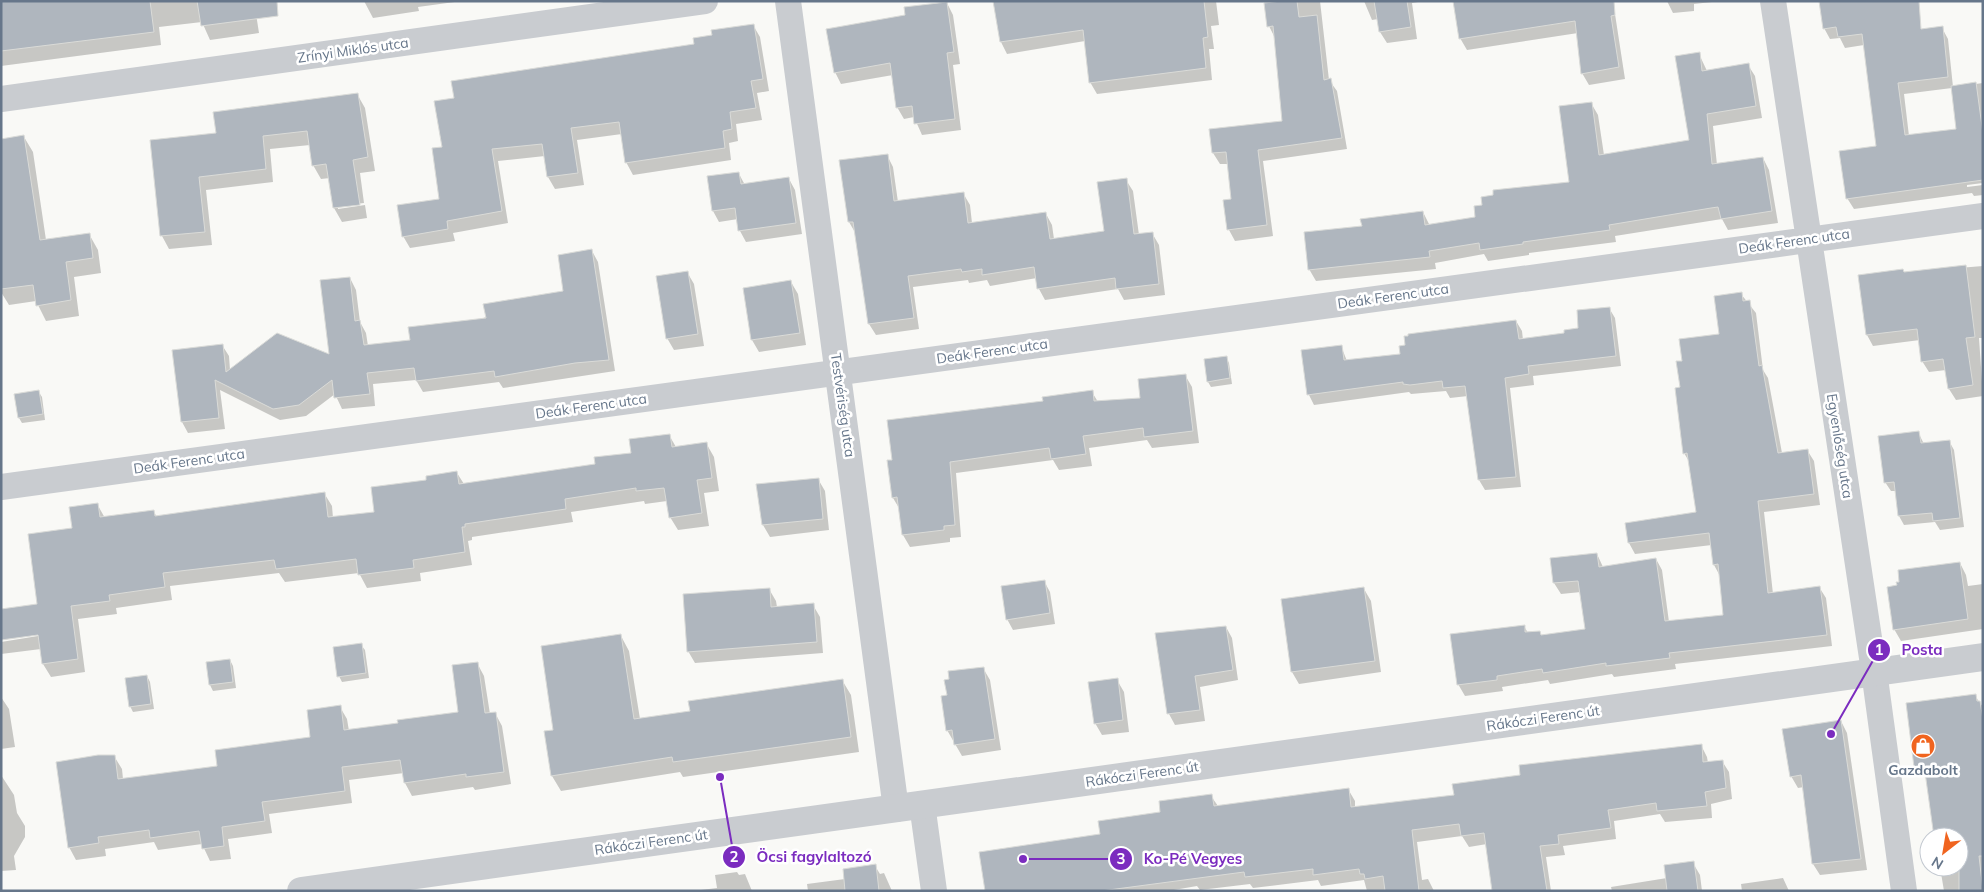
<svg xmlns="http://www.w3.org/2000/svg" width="1984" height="892" viewBox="0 0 1984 892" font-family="Mulish,sans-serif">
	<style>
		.shadow { fill: #0003; fill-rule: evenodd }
		.building { fill: #afb6be; stroke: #dadbd8 }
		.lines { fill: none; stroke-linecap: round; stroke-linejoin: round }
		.minor { stroke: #c9ccd0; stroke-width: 26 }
		.tertiary { stroke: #c9ccd0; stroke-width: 28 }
		.labels { text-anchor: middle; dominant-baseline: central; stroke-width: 5; stroke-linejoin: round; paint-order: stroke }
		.street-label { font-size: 14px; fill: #66768a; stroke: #fff }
		.poi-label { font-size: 14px; font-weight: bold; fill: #66768a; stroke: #fff }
		.leader { fill: none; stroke: #7b2cbf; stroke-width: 2 }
		.callout-dot { fill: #7b2cbf; stroke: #fff; stroke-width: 2 }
		.mark-label { font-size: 15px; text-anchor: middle; font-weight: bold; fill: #fff }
		.callout-label { font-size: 15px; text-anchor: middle; font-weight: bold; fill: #7b2cbf; stroke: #fff; stroke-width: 5; stroke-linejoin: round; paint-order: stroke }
	</style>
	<rect width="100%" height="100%" fill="#f9f9f6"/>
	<!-- shadow -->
	<path class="shadow" d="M1 1H254L259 33 210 40 202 22 159 27 161 45 1 66Z
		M364 1H462L418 7 419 11 373 18Z
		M994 1H1216L1219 25 1211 26 1214 49H1209L1212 80 1097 94 1090 82 1085 41 1007 54 1001 42Z
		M1271 1H1320L1329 80 1337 91 1347 149 1263 161 1273 236 1235 241 1229 230 1225 201 1232 200 1228 164H1220L1213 153 1211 130 1283 122 1275 38 1269 26Z
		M1364 1H1424L1412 3 1417 39 1387 43 1380 32 1378 19 1372 20Z
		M1613 1 1625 79 1589 85 1582 73 1578 33 1467 50 1460 38Z
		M1721 1 1694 4V11L1673 13 1667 1Z
		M1821 1 1917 31 1942 28 1948 39 1953 87 1983 83V183L1967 185V187L1983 185V195L1974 196 1972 193 1854 209 1847 198 1877 147 1864 45 1845 48 1840 38 1830 39 1824 28ZM1952 88 1958 130 1909 136 1904 94Z
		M947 3 953 15 960 64 953 65 961 130 922 135 914 117 904 119 897 107 893 75 841 84 835 72 907 16Z
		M753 25 760 37 769 91 757 93 762 120 736 124 738 141 729 143 731 160 633 175 626 162 622 134 577 140 584 185 555 189 548 177 545 156 498 161 508 223 453 233 455 241 410 248 403 236 440 200 443 148 455 99 696 45 713 37Z
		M1699 54 1707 71 1748 65 1755 76 1762 118 1713 126 1717 165 1763 158 1769 170 1778 223 1728 230 1722 219 1615 236 1616 242 1529 253V255L1488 261 1484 254 1435 263 1436 269 1316 281 1309 269 1363 227 1423 212 1430 226 1477 218 1571 184 1591 103 1598 115 1604 155 1690 141Z
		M357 94 365 108 375 171 360 173 364 203 338 206V209L365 205 367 218 342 222 334 208 330 178 321 179 313 165 310 145 270 149 273 182 206 190 212 245 169 249 162 236 218 134Z
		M24 137 33 152 46 240 89 234 98 250 101 273 74 277 79 316 46 321 36 301 9 305 1 292V140Z
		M887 155 893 167 898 202 963 193 970 205 972 223 1046 214 1052 225 1054 239 1105 232 1126 180 1133 191 1139 235 1152 233 1159 245 1165 295 1124 300 1118 289 1045 300 1039 289 1037 278 990 286 987 280 969 283 968 280 913 287 919 329 876 335 869 324 856 234 849 222Z
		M739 174 745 185 789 179 795 190 802 234 746 242 740 231 738 219 719 222 713 211 708 177Z
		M592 251 598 262 615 371 503 388 499 382 423 392 416 380 373 384 375 406 342 409 335 394 306 416 280 420 220 390 225 429 188 433 182 422 222 345 229 356 230 370 330 356 350 278 356 290 360 322 366 333 368 346 411 341 565 292Z
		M1983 266V338H1979L1983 396 1956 400 1949 389 1946 370 1929 372 1922 361 1920 340 1873 346 1867 335 1859 276Z
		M687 272 694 284 704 346 674 350 667 338Z
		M791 282 798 294 806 345 759 352 752 340 744 289Z
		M1741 294 1756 313 1763 370 1768 378 1782 453 1807 450 1814 461 1820 505 1764 512 1773 594 1819 587 1826 598 1832 646 1675 664 1676 669 1614 677 1612 674 1550 684 1548 680 1502 687 1503 691 1465 696 1458 684 1524 626 1528 633 1542 636 1586 630 1581 592 1561 594 1554 583 1551 559 1597 554 1603 567 1656 559 1662 570 1669 622 1725 616 1720 576 1714 565 1712 545 1635 554 1629 543 1626 524 1697 513 1690 463 1684 453 1681 388 1683 362 1720 335Z
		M1609 308 1615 318 1621 366 1533 376 1534 385 1510 388 1521 487 1485 490 1479 480 1468 396 1450 398 1446 391 1411 394 1409 392 1314 405 1309 395 1303 351 1341 346 1347 361 1401 355 1516 321 1522 331 1523 340 1566 334 1580 329Z
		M1226 357 1229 363 1232 384 1211 387 1208 382Z
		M1185 375 1192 387 1199 443 1152 448 1147 440 1089 448 1092 466 1059 470 1053 460 956 473 961 537 950 538V542L910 547 903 535 899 508 893 498 889 461 1044 403 1092 392 1098 402 1141 399Z
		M38 391 42 397 45 420 22 423 19 418Z
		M1918 432 1924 444 1949 441 1954 450 1964 527 1940 530 1935 522 1904 525 1899 516 1896 491H1891L1885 482Z
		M669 435 676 447 706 443 714 457 719 491 704 493 709 526 678 530 670 517 667 501 645 504 644 501 571 512 573 522 472 537V540L468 541 472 565 420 573 421 581 367 588 359 573 285 582 279 573 170 586 172 600 116 608 117 614 78 619 85 672 51 677 43 664 41 649 1 654V642L44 635 39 605 74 529 97 504 105 518 153 511 157 517 324 493 332 506 333 518 375 513 428 481 457 473 464 484 597 465 633 454Z
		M818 479 825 491 829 530 770 537 763 525Z
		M1960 563 1966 575 1968 586 1983 584V629L1901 641 1894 629 1898 586Z
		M1044 581 1050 592 1055 624 1013 630 1007 619Z
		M769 589 776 601 777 607 813 605 820 617 823 653 695 663 688 651Z
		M1364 589 1371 601 1381 672 1299 684 1292 672 1282 600Z
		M1226 627 1232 638 1238 680 1200 687 1205 721 1175 725 1169 714 1156 634Z
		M621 636 629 651 640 719 691 712 842 680 851 695 859 752 683 777 680 772 561 791 552 776 554 731Z
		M361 645 365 650 369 678 342 682 339 676Z
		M230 660 233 666 236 688 213 691 210 685 207 663Z
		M477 663 484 676 490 714 495 713 502 726 511 784 475 790 473 787 412 796 405 783 404 773 349 780 352 803 269 814 272 833 228 839 231 859 210 861 202 844 158 850 154 842 105 849 106 856 76 860 69 847 114 756 122 769 123 779 219 767 312 738 340 707 347 719 349 731 460 713Z
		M983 668 990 680 1001 750 962 756 947 730 948 696Z
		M147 676 150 682 154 709 133 712 130 706Z
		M1117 680 1124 692 1129 732 1102 735 1095 723Z
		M1975 696 1983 707V891H1944L1940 867H1959V837H1936L1927 776 1921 777 1915 766Z
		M1 697 9 709 15 747 1 749Z
		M1841 721 1847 733 1867 870 1820 875 1813 864 1804 787 1798 788 1791 776Z
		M1701 745 1707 757 1708 763 1722 761 1729 772 1732 799 1711 804 1712 818 1665 822 1660 814 1614 821 1616 839 1563 846 1565 855 1546 857 1551 891H1493L1487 844 1469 847 1462 836 1417 842 1422 880 1428 879 1434 891H1367L1364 880 1321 886 1318 880 1253 888 1250 884 1200 890 1197 886 1168 891H987L1101 835 1211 796 1218 806 1348 789 1355 801V808L1455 796 1522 776Z
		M1 775 14 795 17 813 25 826V837L14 856 16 870 1 871Z
		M1693 863 1700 875 1702 891H1612L1611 887 1667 878Z
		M875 866 880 874 884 873 892 891H808L807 884 845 879Z
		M737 872 739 875 745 874 752 891H693L717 888 715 875Z
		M1783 878 1789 891H1742L1741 884Z"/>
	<!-- building -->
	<path class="building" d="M1 1H150L154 32 1 51Z
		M197 1H277L278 16 201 26Z
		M993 1H1204L1208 37 1203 38 1206 68 1089 83 1083 30 1000 42Z
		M1282 1H1297L1299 17 1317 15 1324 80 1331 78 1342 138 1258 150 1267 225 1227 230 1223 200 1231 199 1226 152 1212 153 1209 129 1282 121 1273 26 1267 27 1264 3Z
		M1374 1H1407L1411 27 1379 32Z
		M1453 1H1614L1615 15 1611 16 1619 67 1581 74 1575 21 1459 39Z
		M1819 1H1919L1921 29 1943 26 1948 77 1898 83 1905 135 1956 129 1951 86 1976 82 1983 134V180L1846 199 1839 151 1876 146 1862 34 1838 37 1836 27 1823 29Z
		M947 2 954 52 947 53 955 119 914 124 912 106 896 108 890 63 834 73 826 29 905 15 904 7Z
		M754 24 763 79 751 81 756 108 730 112 732 129 723 131 725 148 625 163 619 122 571 128 578 173 547 177 542 144 492 149 502 211 447 221 448 229 402 237 397 205 439 199 432 148 442 147 434 101 454 98 451 81 694 44 693 38 712 35 711 30Z
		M1700 52 1702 71 1749 63 1756 106 1707 114 1712 164 1763 157 1772 211 1721 219 1718 207 1711 208 1609 225 1610 230 1523 242V244L1480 250 1479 243 1429 251 1430 257 1308 270 1304 232 1362 226 1360 219 1423 211 1425 225 1475 217 1474 206 1482 205 1481 197 1493 195V190L1569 182 1559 106 1592 102 1599 155 1689 140 1675 56Z
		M358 93 368 157 353 160 360 205 333 208 326 164 312 166 307 131 263 136 266 169 199 177 205 232 160 236 150 140 216 133 213 112Z
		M24 135 40 240 90 233 93 258 66 262 71 300 36 306 33 285 1 289V139Z
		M888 154 894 201 964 192 968 223 1046 212 1050 239 1104 231 1097 182 1127 178 1134 234 1153 232 1159 284 1116 289 1115 278 1037 289 1034 267 982 275V269L962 272 961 269 908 276 914 318 868 324 853 222H848L839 160Z
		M739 172 741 184 789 177 796 223 738 231 735 208 712 211 707 176Z
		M592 249 609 360 575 363 495 377 494 371 416 381 414 368 367 373 370 394 334 398 332 380 299 405 273 409 215 380 219 418 181 422 172 350 223 344 226 372 277 333 329 354 320 280 350 277 355 321 360 320 364 345 410 340 408 327 486 318 483 304 563 291 558 255Z
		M1966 265 1975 337 1966 338 1973 385 1948 389 1943 359 1921 362 1917 329 1866 335 1858 275 1903 269 1904 272Z
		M688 271 698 334 666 339 656 276Z
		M791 280 800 333 751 340 743 288Z
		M1742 292 1743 301 1750 300 1759 366 1762 365 1778 453 1808 449 1814 494 1758 501 1768 593 1820 586 1827 635 1669 653 1670 658 1606 666V663L1543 673 1542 669 1497 676V680L1457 685 1450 634 1525 625V632L1540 631 1541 635 1585 629 1578 581 1553 583 1550 558 1597 553 1599 567 1656 558 1665 621 1723 615 1718 564 1713 565 1709 533 1628 543 1625 523 1696 512 1687 453 1683 454 1675 388 1680 387 1676 361H1682L1679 339 1719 334 1714 296Z
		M1610 307 1616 356 1528 366 1529 374 1505 378 1516 477 1478 480 1465 386 1443 388 1442 381 1410 385 1403 384V382L1307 395 1301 350 1342 345 1344 360 1400 354 1399 346 1405 345 1404 336H1408V334L1516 320 1519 339 1564 333V330L1578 328 1577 310Z
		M1227 356 1230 378 1207 382 1204 359Z
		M1186 374 1193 431 1144 437 1143 428 1083 436 1086 454 1051 459 1049 448 950 462 955 525 944 526V530L902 535 897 497 892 498 887 460H892L887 420 1043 401 1042 397 1093 390 1094 401 1140 398 1138 379Z
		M39 390 43 414 18 418 14 394Z
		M1919 431 1921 443 1950 440 1960 518 1933 521 1932 513 1898 516 1894 482 1884 483 1878 436Z
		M670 434 672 447 707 442 712 478 697 480 702 513 669 518 664 488 636 491V488L565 499 566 509 465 524V527H462L465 552 413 560 414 568 358 575 356 559 276 569 274 560 163 573 165 587 109 595 110 601 71 606 78 659 42 664 38 635 1 640V609L37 604 28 534 72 528 69 507 98 503 100 517 154 510 155 516 325 492 328 517 374 512 371 487 426 480V476L457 471 459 484 595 464 594 457 631 453 629 439Z
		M819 478 823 519 762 525 756 484Z
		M1960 562 1968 619 1893 630 1887 587 1897 585 1896 582H1899L1898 570Z
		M1045 580 1050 613 1006 620 1001 586Z
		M1364 587 1375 661 1291 672 1281 599Z
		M770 588 771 607 814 603 817 642 687 652 683 594Z
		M1226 626 1233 670 1195 676 1200 710 1167 714 1155 633Z
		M621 634 634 719 690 711 688 701 843 679 851 737 673 762 672 757 551 776 544 731 553 730 541 646Z
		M362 643 366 673 337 677 333 647Z
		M230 659 233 682 209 685 206 662Z
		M478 662 485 713 496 712 504 772 466 777V774L404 783 400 760 342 767 345 791 262 802 265 821 222 827 224 846 202 849 199 831 150 838 149 830 98 837 99 843 68 848 56 762 98 755H115L118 779 217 766 215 750 310 737 307 710 341 705 344 730 398 723 397 720 458 712 452 665Z
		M984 667 995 739 954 745 952 730 946 731 941 696 947 695 944 680 949 679 948 671Z
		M147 675 151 704 129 707 125 678Z
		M1118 678 1123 720 1094 724 1088 682Z
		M1976 694 1977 701H1980L1983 720V856H1979L1983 891H1959V837H1934L1924 765 1914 767 1906 703Z
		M1841 720 1861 859 1812 864 1801 775 1790 777 1782 729Z
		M1702 744 1703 762 1723 760 1726 788 1705 792 1707 806 1657 811 1656 803 1608 810 1611 828 1558 835 1559 844 1540 846 1547 891H1492L1484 833 1461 836 1459 824 1412 830 1419 891H1385L1383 876 1365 879 1364 874H1360L1359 869 1313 875V869L1245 877 1244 872 1101 891H985L979 852 1100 834 1098 821 1160 812 1159 801 1212 794 1214 806 1349 788 1351 807 1454 795 1452 784 1520 775 1519 765Z
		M1694 861 1698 891H1667L1664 865Z
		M876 864 879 891H845L843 869Z"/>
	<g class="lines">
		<!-- minor -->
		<path class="minor" d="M788 1 896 809
			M1773 1 1874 671 1904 891
			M1 99 705 1
			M1 487 1983 216
			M922 804 934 891"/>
		<!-- tertiary -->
		<path class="tertiary" d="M301 891 1983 657"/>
	</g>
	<!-- icons -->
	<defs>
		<symbol id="shop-disc" viewBox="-11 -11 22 22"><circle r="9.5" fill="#f0641f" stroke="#fff"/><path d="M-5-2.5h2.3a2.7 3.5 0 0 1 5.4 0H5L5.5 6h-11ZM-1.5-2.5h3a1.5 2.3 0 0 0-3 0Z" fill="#fff"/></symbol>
	</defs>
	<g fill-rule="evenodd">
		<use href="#shop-disc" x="1909" y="732" width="28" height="28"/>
	</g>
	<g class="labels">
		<!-- street labels -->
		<g class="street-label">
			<text transform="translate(353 50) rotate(-8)">Zrínyi Miklós utca</text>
			<text transform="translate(1794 241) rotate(-8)">Deák Ferenc utca</text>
			<text transform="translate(1393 296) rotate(-8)">Deák Ferenc utca</text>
			<text transform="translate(992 351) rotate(-8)">Deák Ferenc utca</text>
			<text transform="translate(843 405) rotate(82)">Testvériség utca</text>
			<text transform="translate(591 406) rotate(-8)">Deák Ferenc utca</text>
			<text transform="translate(1840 446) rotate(81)">Egyenlőség utca</text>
			<text transform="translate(189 461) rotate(-8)">Deák Ferenc utca</text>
			<text transform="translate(1543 718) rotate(-8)">Rákóczi Ferenc út</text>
			<text transform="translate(1142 774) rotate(-8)">Rákóczi Ferenc út</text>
			<text transform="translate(651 842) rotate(-8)">Rákóczi Ferenc út</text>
		</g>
		<!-- poi labels -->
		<g class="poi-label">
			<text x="1923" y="770">Gazdabolt</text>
		</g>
	</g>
	<!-- callouts -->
	<path class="leader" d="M1831 734L1879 650M720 777L734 857M1023 859L1121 859"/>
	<g class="callout-dot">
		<circle cx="1831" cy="734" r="5"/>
		<circle cx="720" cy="777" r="5"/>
		<circle cx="1023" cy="859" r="5"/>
		<circle cx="1879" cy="650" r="12"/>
		<circle cx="734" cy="857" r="12"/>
		<circle cx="1121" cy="859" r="12"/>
	</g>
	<g class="mark-label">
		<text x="1879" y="655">1</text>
		<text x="734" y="862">2</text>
		<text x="1121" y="864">3</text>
	</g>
	<g class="callout-label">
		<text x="1922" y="655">Posta</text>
		<text x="814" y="862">Öcsi fagylaltozó</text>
		<text x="1193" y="864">Ko-Pé Vegyes</text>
	</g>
	<!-- border -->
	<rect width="1984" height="892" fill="none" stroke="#66768a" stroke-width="5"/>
	<!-- north arrow -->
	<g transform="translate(1944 852) rotate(211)"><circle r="24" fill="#ffffff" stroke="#c2c8d0"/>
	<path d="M0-4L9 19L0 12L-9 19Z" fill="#f0641f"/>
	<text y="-8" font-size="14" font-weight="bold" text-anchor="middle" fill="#66768a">N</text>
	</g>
</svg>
